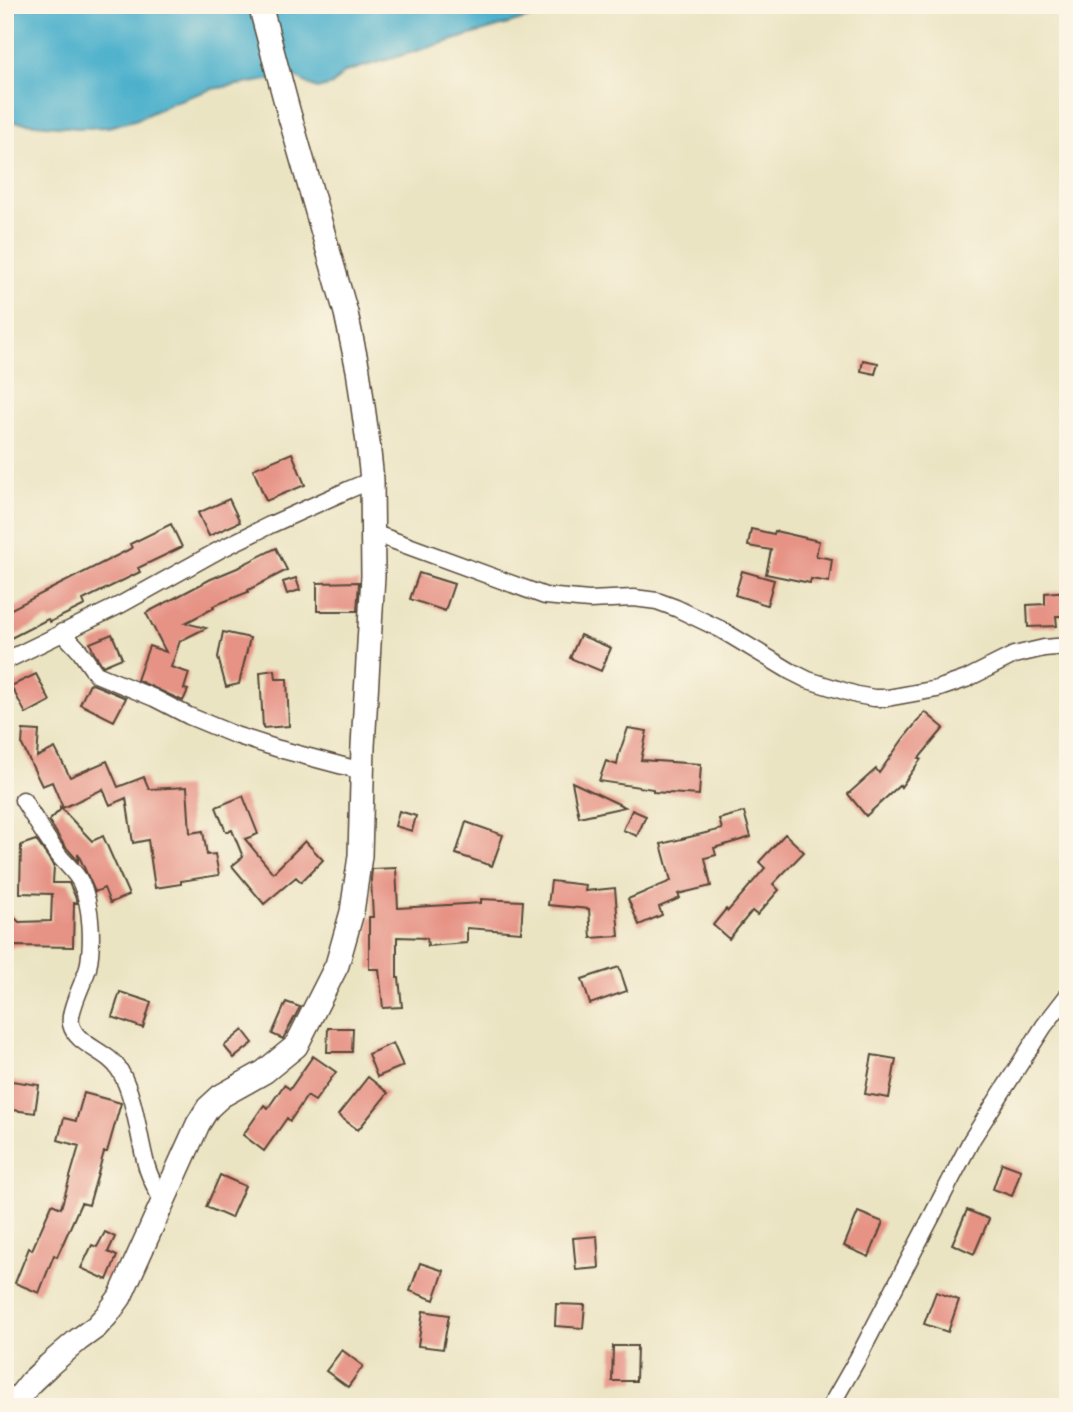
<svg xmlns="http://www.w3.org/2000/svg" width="1073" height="1412" viewBox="0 0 1073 1412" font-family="Kalam,sans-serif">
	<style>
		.water { fill: #4db1cc; stroke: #446e75; stroke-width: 2 }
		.building { fill: #e69385 }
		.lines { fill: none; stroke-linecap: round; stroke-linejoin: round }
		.street-casing { stroke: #554637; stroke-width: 19 }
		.secondary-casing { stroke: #554637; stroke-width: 26 }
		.street { stroke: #fff; stroke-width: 16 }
		.secondary { stroke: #fff; stroke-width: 23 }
	</style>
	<rect width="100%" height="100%" fill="#fcf5e5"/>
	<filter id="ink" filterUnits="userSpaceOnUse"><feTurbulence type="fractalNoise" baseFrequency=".0143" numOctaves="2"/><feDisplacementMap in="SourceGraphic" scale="14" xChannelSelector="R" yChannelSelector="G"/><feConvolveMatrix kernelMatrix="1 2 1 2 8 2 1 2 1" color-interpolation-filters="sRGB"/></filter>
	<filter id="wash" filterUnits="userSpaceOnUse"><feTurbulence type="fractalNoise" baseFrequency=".00686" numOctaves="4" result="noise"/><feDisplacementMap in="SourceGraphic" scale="28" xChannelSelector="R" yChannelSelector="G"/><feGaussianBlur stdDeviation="1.57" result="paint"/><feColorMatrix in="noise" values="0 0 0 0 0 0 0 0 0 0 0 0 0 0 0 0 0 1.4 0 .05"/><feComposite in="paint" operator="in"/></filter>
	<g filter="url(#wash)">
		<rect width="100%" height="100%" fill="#ebe4c3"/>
		<!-- water -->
		<path class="water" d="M5 5H565L532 17 345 72 332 85 317 89 294 76 212 89 174 102 138 119 108 127 78 128 5 121Z"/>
		<g id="blocks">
			<!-- building -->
			<path class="building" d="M863 360 878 363 875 374 861 371Z
				M292 453 305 485 266 501 253 469Z
				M229 499 240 522 209 536 198 513Z
				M171 524 182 547 138 568 140 572 83 600 85 605 50 622 48 619 5 641V612L132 548 130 544Z
				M751 529 774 534 775 531 819 541 816 556 832 559 829 582 811 579 810 583 766 574 771 550 748 546Z
				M276 548 287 570 248 590V592L213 606 214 608 185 623 206 628 180 641 171 667 189 673 184 689 188 690 183 701 137 680 149 646 166 652 146 613 211 579 242 566V565Z
				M742 571 774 580 767 605 735 595Z
				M419 573 454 584 445 611 410 599Z
				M296 578 300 590 287 594 283 582Z
				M359 582 357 611H317V583Z
				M1068 591V616H1056L1057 626 1028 627 1027 605 1045 604V593Z
				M223 632 250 638 239 684 226 687 218 657Z
				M112 634 122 658 103 666 94 653 90 643Z
				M580 635 611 648 601 671 570 658Z
				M275 670 276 679H287L289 726 263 728 260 672Z
				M36 674 50 701 26 714 11 686Z
				M90 683 126 698 114 721 80 704Z
				M925 712 944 728 919 758 921 759 901 787 900 785 866 816 848 794 876 769 879 773 903 739Z
				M628 728 647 731 641 760 701 764 699 795 653 792V789L599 781 606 761 617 765 619 754Z
				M23 730 39 731 37 757 55 748 70 777 107 761 118 787 144 777 149 789 187 787 190 833 203 831 207 855 215 854 219 875 181 881V884L155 888 148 840 133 843 126 798 110 805 103 789 63 808 52 782 42 786 22 745Z
				M572 782 625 807 579 817Z
				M243 796 258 834 245 839 273 873 305 841 323 860 301 882 296 877 264 904 232 866 243 857 232 830 226 832 216 807Z
				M60 807 92 841 103 836 129 895 110 903 104 888 95 892 78 854V861L64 845 49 821 60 810Z
				M632 810 646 816 637 836 623 830Z
				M399 811 416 816 412 831 395 826Z
				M744 812 751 837 714 848 716 855 705 858 711 886 678 894 680 898 659 907 662 915 639 925 628 899 671 881 661 844 722 829 719 819Z
				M466 822 503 835 492 866 456 854Z
				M785 834 804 852 773 884 779 890 757 915 752 911 729 939 713 925 726 909 728 911 765 868 759 862Z
				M36 840 54 866 53 883H69L75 896 77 903H74L73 947 15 946 5 952V908L19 922 51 921 52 894 20 893 21 845Z
				M396 868 398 908 481 903V899L523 901 521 932 467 928V943L428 946 427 938 397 937V978H399L402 1007 383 1008 379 969H369V917H373L371 880 372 869Z
				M551 881 586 885 585 891 615 888 619 936 591 938 589 909 548 905Z
				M619 967 627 991 590 1004 582 979Z
				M120 992 151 1002 143 1028 112 1017Z
				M286 1002 300 1007 283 1039 272 1034Z
				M328 1028H353L352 1052H327Z
				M243 1030 253 1043 234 1058 224 1046Z
				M393 1043 403 1066 377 1077 368 1054Z
				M872 1055 896 1059 889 1098 865 1094Z
				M313 1056 336 1072 315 1101 307 1096 290 1121 287 1118 264 1151 243 1135 264 1105 268 1108 284 1085 290 1089Z
				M368 1077 388 1093 358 1130 338 1115Z
				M5 1080 39 1085 35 1113 5 1109Z
				M84 1093 121 1103 107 1152H104L89 1205 81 1203 57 1257 54 1255 39 1293 15 1283 29 1248 32 1250 52 1204 61 1208 79 1146 58 1140 64 1118 76 1121Z
				M1002 1163 1021 1170 1012 1196 993 1189Z
				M220 1175 245 1186 231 1218 206 1207Z
				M967 1210 989 1219 974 1254 952 1244Z
				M858 1212 883 1222 869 1257 844 1246Z
				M105 1232 115 1237 108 1252 117 1256 107 1280 81 1268 92 1245 97 1247Z
				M597 1236 599 1268 576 1270 573 1238Z
				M420 1263 444 1271 434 1300 410 1291Z
				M936 1292 959 1300 948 1332 924 1324Z
				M556 1304 585 1305 583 1328 555 1326Z
				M423 1311 449 1315 443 1349 418 1346Z
				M613 1346H637L636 1381H612Z
				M342 1350 363 1366 348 1387 326 1371Z"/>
		</g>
	</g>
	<g filter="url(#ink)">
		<use href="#blocks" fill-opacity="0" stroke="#554637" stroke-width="2"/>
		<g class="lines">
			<defs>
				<path id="street" d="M373 533 545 596 589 600 634 598 657 601 676 608 720 629 790 671 808 680 857 695 874 698H887L937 689 966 679 1014 655 1044 648 1068 646
					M62 632 79 650 96 674 154 698 189 716 235 735 279 749 362 771
					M5 661 120 605 221 549 270 525 348 490 372 480
					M23 800C35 819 47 840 61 858 68 866 77 874 81 883 92 906 93 944 88 968 84 982 68 1011 71 1024 76 1046 108 1050 120 1071 135 1097 138 1134 146 1164 149 1177 157 1190 163 1203
					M830 1407 858 1358 972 1139 1044 1026 1068 995"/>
				<path id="secondary" d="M11 1407 31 1382 49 1365 78 1340 96 1327 107 1315 120 1297 198 1124 208 1108 221 1096 264 1072 296 1046 337 965 352 912 360 856 363 746 373 576 372 480 368 443 358 370 346 313 288 110 260 5"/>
			</defs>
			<!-- street casing -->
			<use href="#street" class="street-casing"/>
			<!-- secondary casing -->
			<use href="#secondary" class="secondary-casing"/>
			<!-- street -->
			<use href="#street" class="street"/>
			<!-- secondary -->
			<use href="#secondary" class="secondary"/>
		</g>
	</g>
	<!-- margin -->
	<rect width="1073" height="1412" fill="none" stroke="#fcf5e5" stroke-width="28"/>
</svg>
